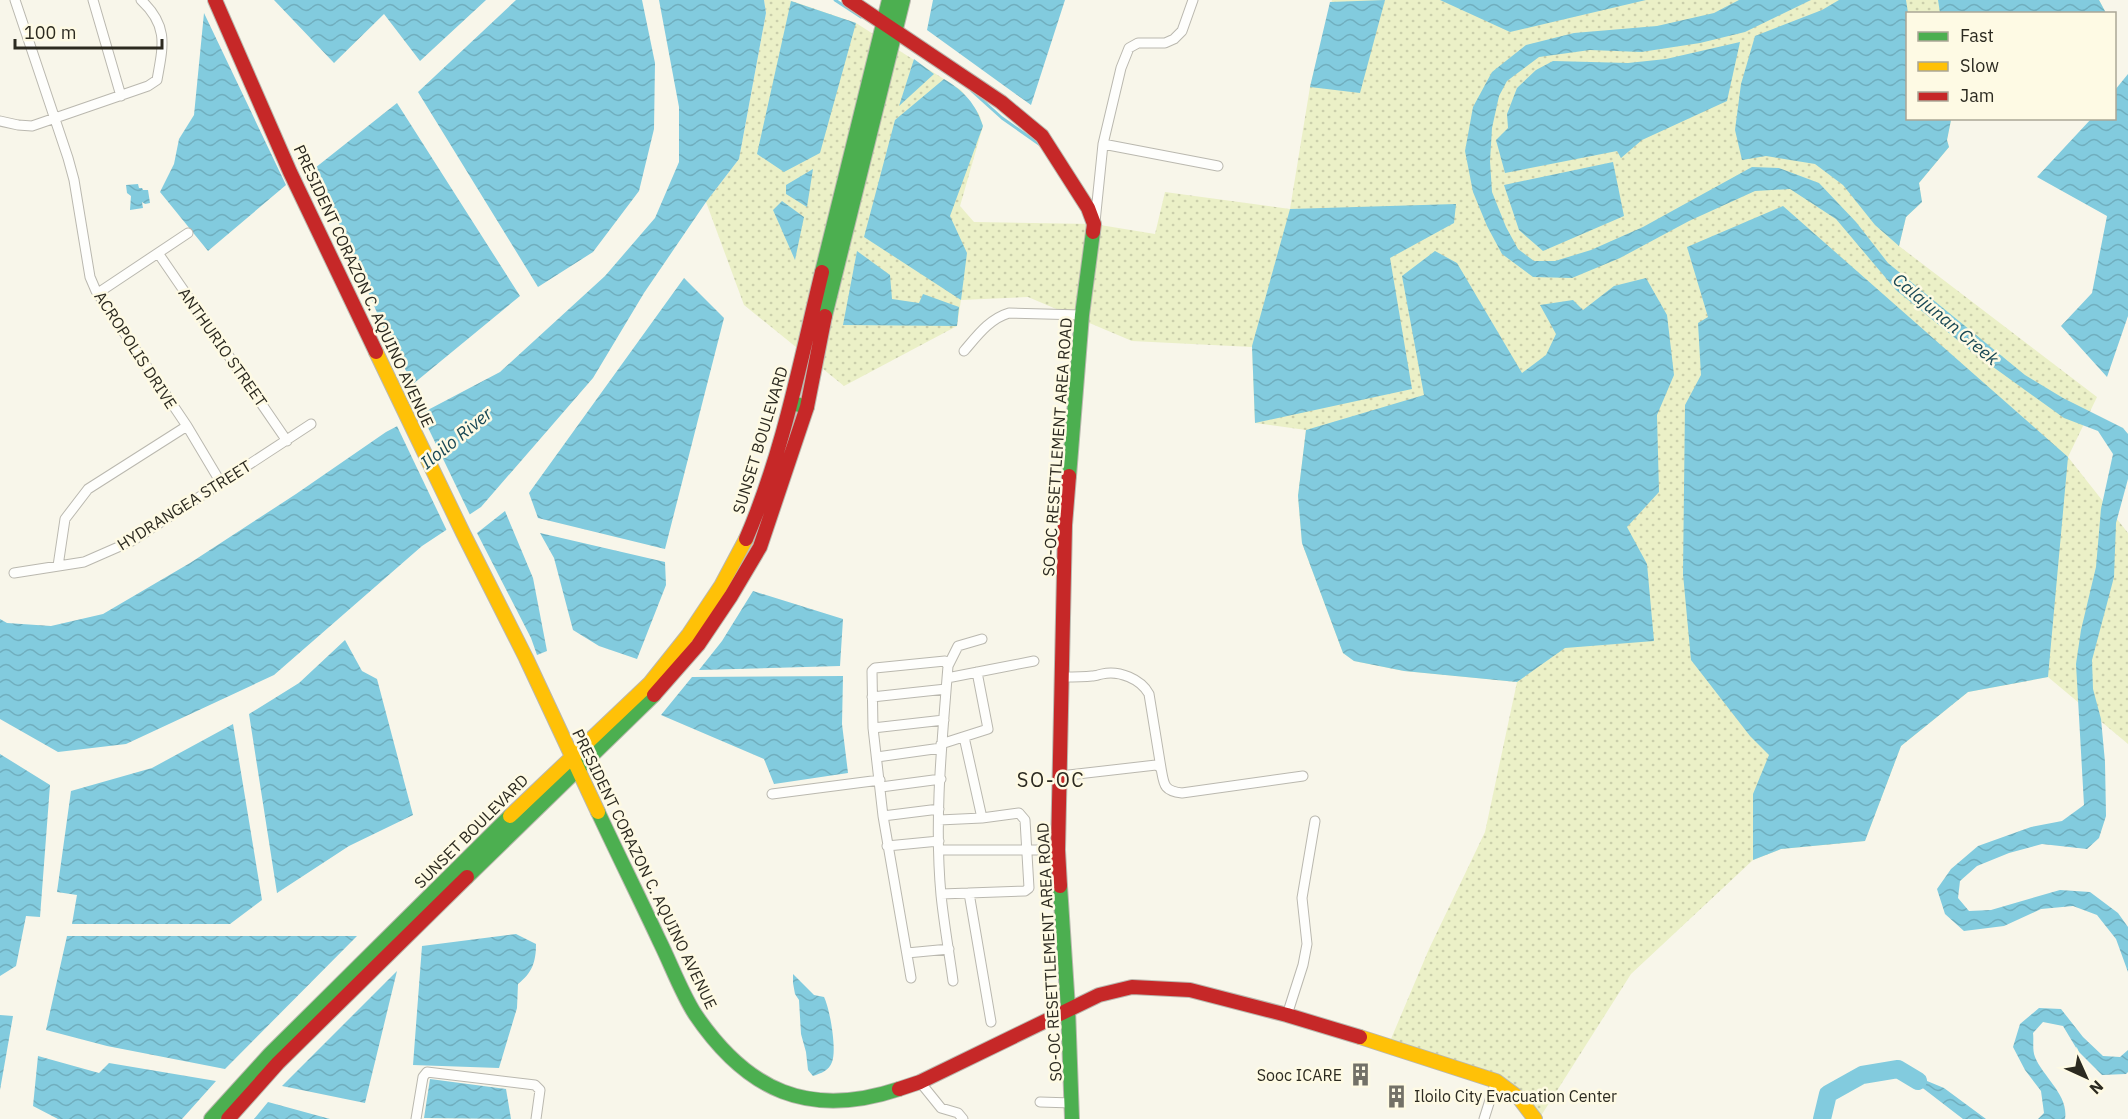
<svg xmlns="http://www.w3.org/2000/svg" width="2128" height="1119" viewBox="0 0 2128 1119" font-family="'IBM Plex Sans',sans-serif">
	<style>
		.grass { fill: url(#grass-dots) }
		.water { fill: url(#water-waves) }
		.pier { fill: #f8f6ea }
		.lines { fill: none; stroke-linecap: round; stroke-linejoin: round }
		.stream { stroke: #82cbde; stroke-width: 3 }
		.river { stroke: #82cbde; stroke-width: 18 }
		.street-casing { stroke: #bab8af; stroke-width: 11 }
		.fast-casing { stroke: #bab8af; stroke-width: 16 }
		.slow-casing { stroke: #bab8af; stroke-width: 16 }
		.jam-casing { stroke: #bab8af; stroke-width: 16 }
		.street { stroke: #fefefc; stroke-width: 9 }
		.fast { stroke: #4caf50; stroke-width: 14 }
		.slow { stroke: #ffc107; stroke-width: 14 }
		.jam { stroke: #c62828; stroke-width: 14 }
		.labels { text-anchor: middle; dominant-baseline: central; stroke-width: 5; stroke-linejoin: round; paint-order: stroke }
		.street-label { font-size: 16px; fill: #2c2a20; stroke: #fefae4 }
		.poi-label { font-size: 16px; fill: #2c2a20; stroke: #fefae4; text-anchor: end }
		.water-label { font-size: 18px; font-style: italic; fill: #194855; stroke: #fefae4 }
		.quarter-label { font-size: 20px; letter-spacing: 1.5px; fill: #2c2a20; stroke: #fefae4 }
	</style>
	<defs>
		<pattern id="grass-dots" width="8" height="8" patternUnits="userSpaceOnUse" patternTransform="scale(1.5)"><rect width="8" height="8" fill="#ebf0c7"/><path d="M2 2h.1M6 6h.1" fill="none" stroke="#caceab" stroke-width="1.8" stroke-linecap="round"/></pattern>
		<pattern id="water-waves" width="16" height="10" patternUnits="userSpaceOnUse" patternTransform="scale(1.5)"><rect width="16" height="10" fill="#82cbde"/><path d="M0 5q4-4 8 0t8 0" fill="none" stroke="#70aebe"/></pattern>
	</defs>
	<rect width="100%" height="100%" fill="#f8f6ea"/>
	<!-- grass -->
	<path class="grass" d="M764 0H789L856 23 961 90 979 114 983 126 960 206 974 222 1094 224 1155 234 1165 192 1290 209 1310 87 1332 0H2099L2106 13 1908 14V118L1951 120 1947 140 1949 147 1919 183 1922 202 1906 217 1899 246 2097 397 2068 457 2128 533V744L2048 677 1968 692 1901 746 1865 841 1781 849 1753 860 1631 974 1539 1119 1519 1098 1388 1046 1429 949 1485 832 1517 682 1404 671 1354 661 1343 653 1302 543 1298 496 1306 430 1255 423 1252 347 1132 341 1028 297 961 300 957 326 844 386 744 305 706 202 739 159 766 13Z"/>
	<!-- water -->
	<path class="water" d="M274 0H486L420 61 384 14 334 63Z
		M516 0H642L655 63 654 129 639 191 593 252 538 287 418 92Z
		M659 0H764L766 13 739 159 706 202 644 293 593 378 481 507 422 546 274 675 126 744 58 752 0 719V619L7 623 51 626 103 614 190 563 296 494 386 432 500 372 605 276 655 218 679 162V107Z
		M933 0H1065L1031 105 927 30Z
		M1385 0 1360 93 1310 87 1330 2Z
		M1440 0H1646L1510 32Z
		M1739 0H1811L1745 32 1700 43 1641 52 1590 50 1539 57 1507 81 1499 96 1492 128 1490 161 1492 192 1506 227 1518 249 1534 261H1555L1591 250 1643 227 1752 167 1779 168 1819 183 1856 222 1888 263 2025 375 2063 398 2123 428 2128 434V479L2116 523 2114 577 2092 660 2093 689 2101 719 2105 762 2106 816 2099 838 2087 849 2042 844 2009 853 1977 866 1960 881 1958 898 1969 911 1991 910 2060 890 2090 892 2118 913 2128 927V972L2116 939 2097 915 2073 906 2041 909 2004 926 1964 931 1945 914 1937 889 1951 869 1978 846 2031 827 2062 821 2084 805 2076 664 2081 630 2096 567 2101 509 2113 454 2098 431 2064 418 1971 351 1896 290 1836 219 1790 189 1755 191 1689 221 1620 258 1572 278 1533 277 1502 254 1487 226 1473 192 1465 151 1473 107 1492 72 1526 45 1574 33 1657 26 1714 13Z
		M1839 0H1906L1908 13V118L1951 120 1947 140 1949 147 1919 183 1922 202 1906 217 1899 246 1875 225 1843 185 1815 164 1766 156 1742 160 1735 130 1741 84 1755 36 1822 10Z
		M1938 0H2099L2106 13H1940Z
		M791 1 856 23 820 153 784 172 757 154Z
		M204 13 286 185 208 251 160 192 174 164 179 139 194 115Z
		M1740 42 1727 101 1642 140 1621 158 1617 151 1505 173 1496 140 1508 128 1507 114 1517 88 1536 70 1553 61 1628 63 1666 59Z
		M914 59 934 74 899 106Z
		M2128 74V316L2107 377 2061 326 2092 293 2107 216 2037 177 2091 119 2114 118 2115 90Z
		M944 79C964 91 976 104 983 126L950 216 967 253 961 300 864 237 895 120Z
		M397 103 520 296 413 384 384 329 315 168Z
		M1613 162 1624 216 1543 251 1519 230 1504 185Z
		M813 169 807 207 786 194V185Z
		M138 184 139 188H142L143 190H148L150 203 145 204 142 202 143 208 130 210 131 196 127 193 126 185Z
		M782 201 804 217 795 260 773 210Z
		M1456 204 1454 223 1390 258 1412 389 1255 423 1252 346 1290 209Z
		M1783 206 2068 457 2048 677 1968 692 1901 746 1865 841 1781 849 1753 860V794L1769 755 1750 736 1691 660 1683 574 1685 405 1701 375 1698 323 1708 317 1687 247Z
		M857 251 890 275 892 299 919 303 923 294 959 307 957 326 843 325Z
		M1435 251 1457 263 1522 373 1546 355 1556 334 1540 305 1573 300 1583 310 1614 286 1646 278 1667 315 1674 375 1657 415 1659 492 1627 527 1647 564 1654 641 1565 648 1517 682 1404 671 1354 661 1343 653 1302 543 1298 496 1306 430 1424 395 1402 276Z
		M684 278 724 318 665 549 538 518 529 493Z
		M505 511 533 578 547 651 537 655 531 638 477 533Z
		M540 533 665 562 666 585 637 659 599 646 573 630 554 558Z
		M753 591 843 619 840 666 699 670 722 641Z
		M345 640 362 671 377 679 413 815 349 846 277 893 249 714 299 683Z
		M843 676 842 724 848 773 774 784 764 759 661 715 692 677Z
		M233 724 262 900 230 924H72L77 895 57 892 71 791 152 768Z
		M0 754 50 785 40 917 26 916 16 966 0 976Z
		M516 934 536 944C536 962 532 973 518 984L517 1008 499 1068 413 1065 422 946Z
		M67 936H357L225 1069 107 1046 46 1030Z
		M397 971 365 1103 282 1086Z
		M793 974 814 995 824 997C830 1009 837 1050 832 1062 829 1071 821 1073 813 1076L808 1070 806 1052 801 1034 799 1000 795 994 793 983Z
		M2039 1008 2061 1009 2083 1037 2103 1056 2120 1057 2128 1050V1072L2126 1074 2102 1075 2078 1051 2063 1026 2043 1022 2033 1033C2034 1040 2032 1050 2035 1057 2043 1077 2069 1095 2065 1119H2038L2044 1113 2041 1091 2025 1070 2013 1047 2020 1024Z
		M0 1015 13 1016 0 1090Z
		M38 1056 99 1073 109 1063 216 1081 182 1119H58L33 1106Z
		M1898 1069 1944 1088 1986 1119H1963Z
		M430 1079 506 1089 511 1119 424 1118Z
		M268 1102 330 1119H254Z"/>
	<!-- pier -->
	<path class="pier" d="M420 411 471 517 448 533 396 424Z"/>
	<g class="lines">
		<!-- stream -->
		<path class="stream" d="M835 0 861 17
			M972 91 1002 118 1039 144"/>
		<!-- river -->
		<path class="river" d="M1822 1119 1828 1094 1862 1075 1898 1069 1918 1081"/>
		<defs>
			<path id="street" d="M15 0 68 158 74 180 90 277 96 291 187 426 221 483
				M93 0 121 96
				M0 121 18 125 32 126 148 86 157 80C163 46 169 26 141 0
				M1103 144 1218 166
				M1095 222 1103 144 1121 68 1129 48 1138 43H1165L1174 39 1182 31 1193 0
				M158 253 287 441
				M98 293 188 233
				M964 351C977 336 989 319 1009 313L1082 315
				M58 566 65 519 88 489 187 426
				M14 573 84 562 132 541 311 424
				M948 666 958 646 982 639
				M1063 677C1072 677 1083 677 1092 676 1101 675 1093 676 1102 674 1119 670 1141 679 1149 694L1161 768
				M947 678 1034 661
				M872 697 946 689
				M873 728 944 720
				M964 737 982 818
				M941 744 988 729 977 672
				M877 757 941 748
				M1060 776 1156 765 1161 768C1164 784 1163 791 1182 793L1303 776
				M881 787 941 779
				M772 794 880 780
				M883 816 939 809
				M939 820 982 818 1019 813 1025 820 1029 888 1025 891 941 894
				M887 846 939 841
				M940 850H1058
				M969 893 991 1022
				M907 953 949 949
				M911 978 883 816 873 728 872 671 875 668 945 661 948 666C942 742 934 819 941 895 944 924 949 952 953 981
				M1287 1015 1303 965 1307 944 1302 898 1315 821
				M920 1082 941 1108 958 1113 963 1119
				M1040 1102 1072 1103
				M416 1119 423 1077 427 1072 535 1085 540 1090 536 1119
				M1484 1119 1496 1081"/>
			<path id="fast" d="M822 272 889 0
				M825 316 903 0
				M792 403 807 407
				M1069 476 1082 315 1093 232
				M598 812C618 855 639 897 659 940 671 964 681 992 695 1014 747 1091 809 1119 899 1089
				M467 877 654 695
				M1060 886 1068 1008 1072 1119
				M211 1119 270 1054 510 816"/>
			<path id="slow" d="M376 352 463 533 526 658 598 812
				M510 816 650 683 689 634 721 586 746 539
				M1360 1037 1496 1081 1519 1098 1535 1119"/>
			<path id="jam" d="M215 0 290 172 376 352
				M849 0 1001 102 1042 136 1088 208 1094 224 1093 232
				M746 539C783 453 800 362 822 272
				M654 695 698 645 731 596 760 547 807 407 825 316
				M1060 886 1058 850 1065 525 1069 476
				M899 1089 920 1082 1099 995 1132 987 1190 990 1287 1015 1360 1037
				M228 1119 278 1063 467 877"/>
		</defs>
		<!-- street casing -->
		<use href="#street" class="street-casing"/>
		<!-- fast casing -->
		<use href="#fast" class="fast-casing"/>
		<!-- slow casing -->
		<use href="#slow" class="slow-casing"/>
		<!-- jam casing -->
		<use href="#jam" class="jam-casing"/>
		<!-- street -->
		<use href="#street" class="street"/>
		<!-- fast -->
		<use href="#fast" class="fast"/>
		<!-- slow -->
		<use href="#slow" class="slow"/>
		<!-- jam -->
		<use href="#jam" class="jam"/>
	</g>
	<!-- icons -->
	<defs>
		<symbol id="building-bare" viewBox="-9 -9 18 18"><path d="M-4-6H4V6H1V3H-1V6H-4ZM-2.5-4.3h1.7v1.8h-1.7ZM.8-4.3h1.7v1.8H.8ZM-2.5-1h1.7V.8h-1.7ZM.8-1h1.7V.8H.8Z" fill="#737167" stroke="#fefae4" stroke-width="2.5" paint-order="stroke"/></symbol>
	</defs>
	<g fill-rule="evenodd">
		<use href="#building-bare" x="1344" y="1058" width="33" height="33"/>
		<use href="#building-bare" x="1380" y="1080" width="33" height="33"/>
	</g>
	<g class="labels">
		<!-- street labels -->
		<g class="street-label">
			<text transform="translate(364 286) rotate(65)">PRESIDENT CORAZON C. AQUINO AVENUE</text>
			<text transform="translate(223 347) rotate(55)">ANTHURIO STREET</text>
			<text transform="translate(136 350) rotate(57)">ACROPOLIS DRIVE</text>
			<text transform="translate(760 440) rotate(-73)">SUNSET BOULEVARD</text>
			<text transform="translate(1057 447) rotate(-86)">SO-OC RESETTLEMENT AREA ROAD</text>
			<text transform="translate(184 505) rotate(-32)">HYDRANGEA STREET</text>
			<text transform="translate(471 831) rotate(-45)">SUNSET BOULEVARD</text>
			<text transform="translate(645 869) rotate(64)">PRESIDENT CORAZON C. AQUINO AVENUE</text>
			<text transform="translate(1049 952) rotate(-93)">SO-OC RESETTLEMENT AREA ROAD</text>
		</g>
		<!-- poi labels -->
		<g class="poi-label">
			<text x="1342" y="1075">Sooc ICARE</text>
			<text x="1414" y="1096" text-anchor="start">Iloilo City Evacuation Center</text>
		</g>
		<!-- water labels -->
		<g class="water-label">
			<text transform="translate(1946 319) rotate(40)">Calajunan Creek</text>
			<text transform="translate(456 438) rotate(-39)">Iloilo River</text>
		</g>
		<!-- quarter labels -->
		<g class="quarter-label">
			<text x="1051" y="779">SO-OC</text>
		</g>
	</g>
	<!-- legend -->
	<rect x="1906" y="12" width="210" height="108" fill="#fefae4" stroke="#aaa796" stroke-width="1.5"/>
	<rect x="1918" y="32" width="30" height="9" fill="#4caf50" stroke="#aaa796" stroke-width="1.5"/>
	<text x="1960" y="42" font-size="18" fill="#2c2a20">Fast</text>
	<rect x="1918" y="62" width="30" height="9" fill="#ffc107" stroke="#aaa796" stroke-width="1.5"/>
	<text x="1960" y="72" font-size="18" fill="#2c2a20">Slow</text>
	<rect x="1918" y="92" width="30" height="9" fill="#c62828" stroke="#aaa796" stroke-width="1.5"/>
	<text x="1960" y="102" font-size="18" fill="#2c2a20">Jam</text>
	<!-- north arrow -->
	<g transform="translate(2086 1077) rotate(135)" stroke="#fefae4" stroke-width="4.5" paint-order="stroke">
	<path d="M0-4.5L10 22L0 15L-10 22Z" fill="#2c2a20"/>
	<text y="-9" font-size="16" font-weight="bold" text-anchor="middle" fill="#2c2a20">N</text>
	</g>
	<!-- scale -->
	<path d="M15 39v9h147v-9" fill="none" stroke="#2c2a20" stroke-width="3"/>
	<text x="24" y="39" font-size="18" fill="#2c2a20" stroke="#fefae4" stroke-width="4.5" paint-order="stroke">100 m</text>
</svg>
